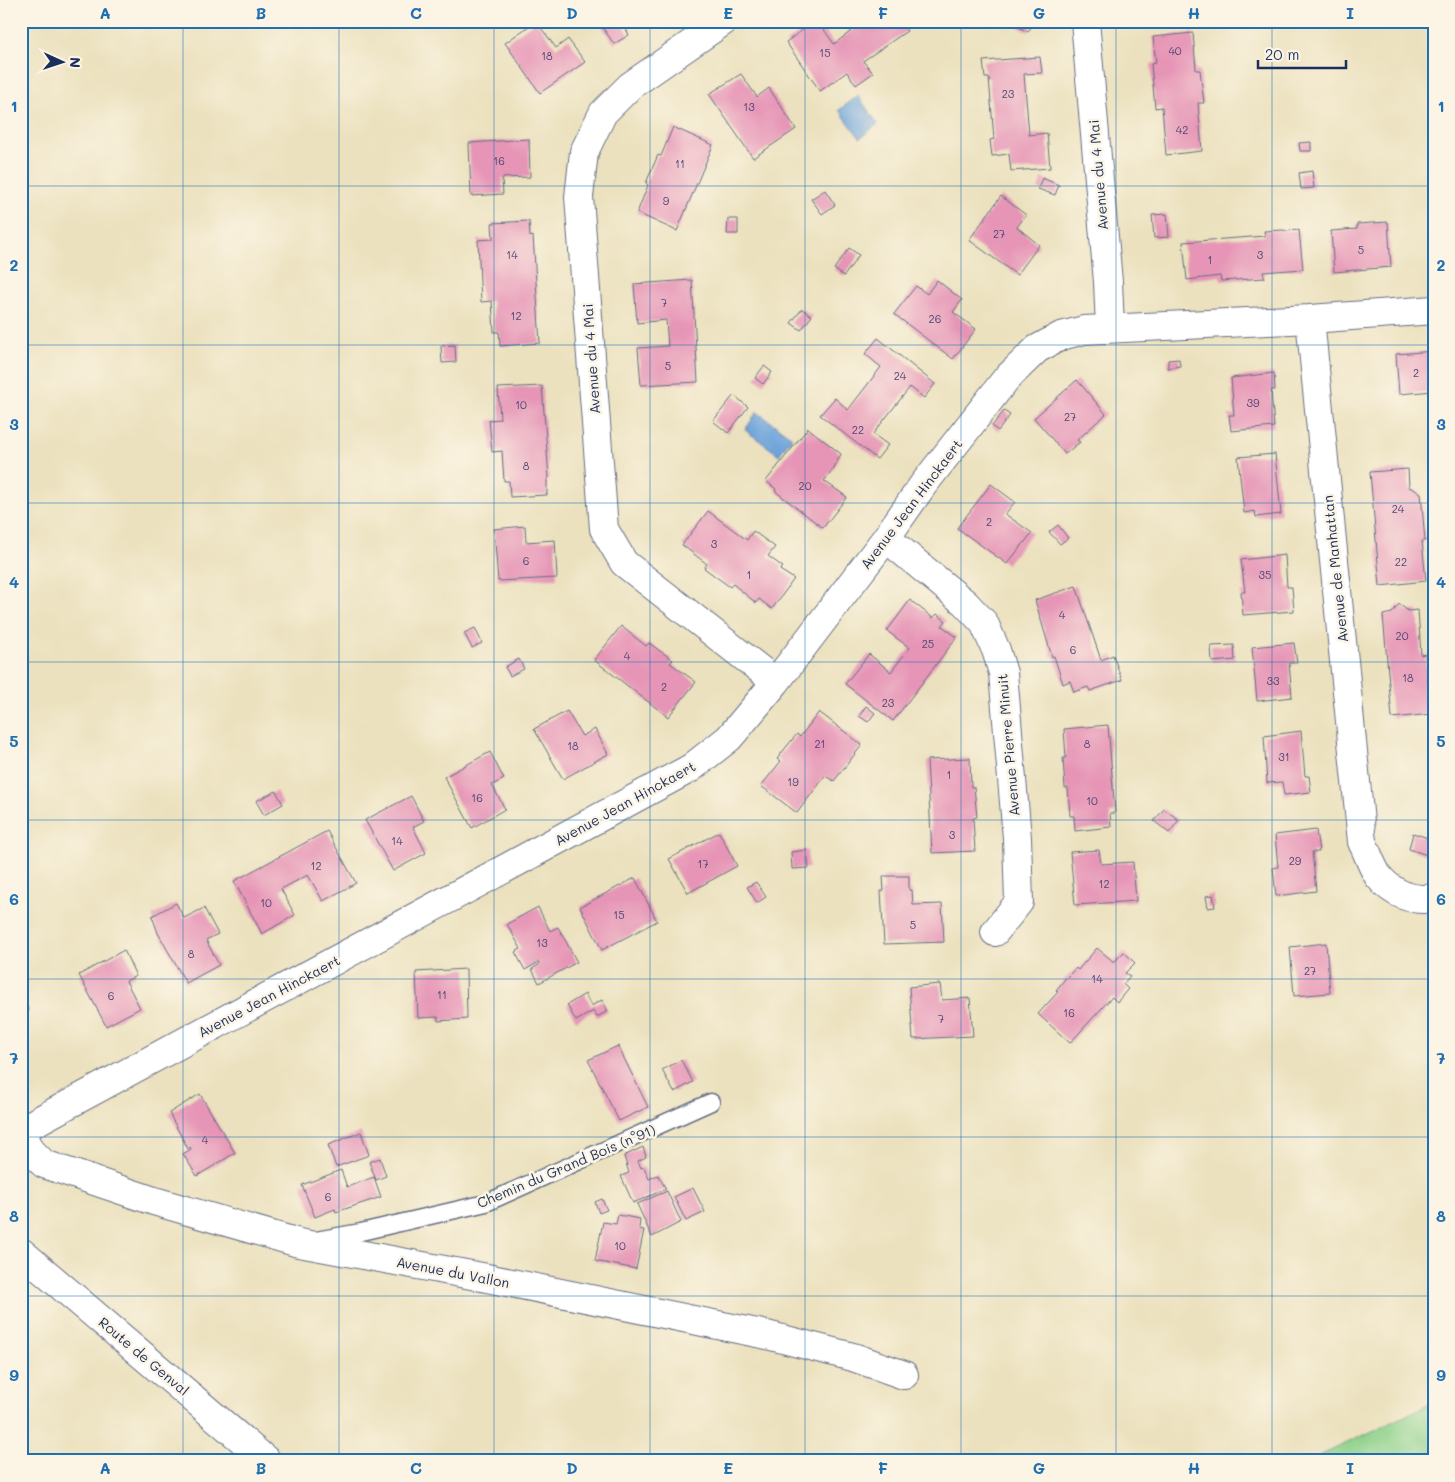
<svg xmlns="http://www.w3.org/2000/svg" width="1455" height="1482" viewBox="0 0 1455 1482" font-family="Mali,sans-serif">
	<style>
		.green { fill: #8bd089; stroke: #538074 }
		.water { fill: #6ca3da; stroke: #44699c }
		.building { fill: #e695b6 }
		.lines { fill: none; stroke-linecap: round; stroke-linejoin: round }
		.service-casing { stroke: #646d80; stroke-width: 19 }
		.minor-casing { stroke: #646d80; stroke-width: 30 }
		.secondary-casing { stroke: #646d80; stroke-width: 30 }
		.service { stroke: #fff; stroke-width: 16 }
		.minor { stroke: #fff; stroke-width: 28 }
		.secondary { stroke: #fff; stroke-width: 28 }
		.grid { fill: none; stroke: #1f6fb2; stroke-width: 1; stroke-opacity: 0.55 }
		.labels { text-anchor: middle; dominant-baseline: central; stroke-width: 5; stroke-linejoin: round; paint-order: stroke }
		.number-label { font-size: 11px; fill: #4e4874 }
		.street-label { font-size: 14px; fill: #1b2f5e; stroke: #fcf5e5 }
		.neatline { fill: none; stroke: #1f6fb2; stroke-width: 2 }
		.grid-label { font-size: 16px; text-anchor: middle; font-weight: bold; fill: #1f6fb2 }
	</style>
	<rect width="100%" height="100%" fill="#fcf5e5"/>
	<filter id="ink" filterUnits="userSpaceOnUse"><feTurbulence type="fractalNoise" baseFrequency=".02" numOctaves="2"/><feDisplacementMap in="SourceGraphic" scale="10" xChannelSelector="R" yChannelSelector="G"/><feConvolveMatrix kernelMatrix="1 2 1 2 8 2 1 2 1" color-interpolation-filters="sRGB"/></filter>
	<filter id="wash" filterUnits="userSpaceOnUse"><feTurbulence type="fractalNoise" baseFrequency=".0096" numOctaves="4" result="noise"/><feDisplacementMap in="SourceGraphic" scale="20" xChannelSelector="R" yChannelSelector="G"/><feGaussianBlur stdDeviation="1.12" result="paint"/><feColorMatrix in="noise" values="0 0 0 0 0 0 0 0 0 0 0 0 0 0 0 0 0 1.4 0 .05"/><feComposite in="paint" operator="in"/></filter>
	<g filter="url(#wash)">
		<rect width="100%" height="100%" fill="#ebe1be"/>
		<!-- green -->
		<path class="green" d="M1434 1402V1461H1309Z"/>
		<!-- water -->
		<path class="water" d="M858 96 878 124 860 138 839 110Z
			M757 412 792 437 779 455 745 430Z"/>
		<g id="blocks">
			<!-- building -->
			<path class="building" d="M536 21 556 48 568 39 585 62 540 93 505 43Z
				M598 21H622L629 35 614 44Z
				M815 21H818L834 44 857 27 853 21H900L907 31 863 61 873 73 856 85 847 72 820 91 786 42Z
				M1020 21H1035L1028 32 1017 26Z
				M1193 33 1196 70H1200L1204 103H1198L1202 151 1166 155 1162 107 1155 108 1151 64 1156 63 1153 37Z
				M1040 57 1042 73 1024 74 1029 135 1047 133 1050 168 1011 171 1009 154 992 156 990 140 994 139 989 78H985L983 61Z
				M741 74 757 97 769 88 796 129 753 158 709 94Z
				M673 127 713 145 677 231 637 213 648 185 646 183 658 155 661 156Z
				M529 139 530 177 502 178 503 194 471 196 469 143Z
				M1311 142V151H1300L1299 143Z
				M1312 171 1314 188 1301 189 1299 173Z
				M1042 178 1059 185 1055 195 1038 189Z
				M825 190 835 205 822 214 811 199Z
				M1001 196 1026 215 1017 227 1039 245 1017 275 969 240Z
				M1167 214 1169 237 1154 238 1152 215Z
				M728 219H738V234H727Z
				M529 221 530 237 533 236 540 343 500 346 499 332H494L492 301 481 302 478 240 493 239 492 223Z
				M1388 222 1391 267 1334 272 1331 231 1357 229V224Z
				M1284 230 1285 231 1299 230 1303 269 1263 272 1265 278 1221 281 1220 276 1187 280 1183 242 1265 236 1264 231Z
				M849 248 859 255 844 276 834 269Z
				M692 280 698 382 641 385 638 348 668 346 666 320 637 323 634 284Z
				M937 280 962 300 953 312 976 329 953 359 894 314 916 286 927 294Z
				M802 309 812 316 801 330 791 323Z
				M878 338 935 384 924 398 910 387 873 434 888 445 877 459 820 415 835 398 848 410 881 367 865 354Z
				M455 345 456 362 442 363 441 346Z
				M1434 351V391L1399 394 1396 354Z
				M1179 359 1180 366 1168 368V360Z
				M764 366 772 372 763 384 755 378Z
				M1274 373 1275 390H1271L1274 427 1231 431 1229 415H1234L1231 378Z
				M1077 380 1106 414 1077 440 1080 442 1065 454 1034 418Z
				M542 386 549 478 547 479V495L510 497 509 481H504L502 451 492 452 489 420 500 419 498 388Z
				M734 395 748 407 728 433 713 421Z
				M1004 411 1010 415 998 431 992 426Z
				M808 428 841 454 834 468 824 481 847 497 823 528 775 491 776 489 766 481Z
				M1275 454 1281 514 1256 517 1255 511 1244 513 1238 457Z
				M1408 469 1409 487 1421 493 1425 541H1422L1426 581 1380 586 1370 472Z
				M991 484 1015 502 1005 514 1032 533 1007 564 957 528Z
				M708 511 747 540 753 531 775 547 768 556 783 567 780 570 794 579 772 609 759 599 756 603 733 584 730 587 704 568 707 564 682 545Z
				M1058 525 1068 538 1060 544 1049 532Z
				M525 526 526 542 555 540 557 578 498 581 494 529Z
				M1285 555 1287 587H1292L1294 611 1243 615 1241 592H1245L1241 560Z
				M1076 586 1101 660 1113 655 1122 680 1090 691 1088 687 1074 692 1070 681 1063 684 1054 656 1052 657 1035 600Z
				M910 600 933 618 937 614 946 621 942 626 957 637 893 721 845 684 869 654 891 672 900 660 910 648 887 631Z
				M1399 604 1408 611 1418 610 1421 655 1425 654 1432 714 1392 718 1383 615 1392 613Z
				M621 626 646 646 649 643 673 660 670 663 696 682 668 717 594 660Z
				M475 628 482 643 472 648 464 633Z
				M1294 643 1297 663H1289L1292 697 1257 701 1252 647Z
				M1234 645 1235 660 1212 662 1211 646Z
				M519 659 524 669 510 676 505 667Z
				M866 706 875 713 868 722 859 716Z
				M567 711 582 736 595 729 608 754 563 779 534 729Z
				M819 712 862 745 834 781 825 776 797 813 761 786 781 761 777 759 787 746 797 734 800 737Z
				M1108 725 1115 813H1110L1111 827 1075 831 1074 816H1070L1068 788H1065L1063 758H1066L1064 729Z
				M1301 731 1305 776H1309L1311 792 1284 795 1282 782 1267 783 1264 736Z
				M490 752 504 779 492 785 505 809 472 828 444 777Z
				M970 758 971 787H974L977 817 973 818 975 851 932 853 927 760Z
				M276 791 283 804 264 815 256 801Z
				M411 796 424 821 413 827 426 853 393 871 365 820Z
				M1164 809 1179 820 1169 833 1154 821Z
				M1316 830 1319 852H1312L1316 891 1276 896 1273 868 1278 867 1275 835Z
				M327 831 356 883 323 901 308 875 281 889 295 915 262 934 234 881Z
				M719 832 737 866 688 893 669 859Z
				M1413 833 1431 839 1427 855 1409 849Z
				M807 850 809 868 792 869 791 852Z
				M1099 850 1101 864 1133 862 1136 901 1075 905 1070 852Z
				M883 876H909V890H912L913 905 942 904 944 942 884 944 881 891H884Z
				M635 878 657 921 602 950 580 907Z
				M756 882 766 897 757 903 747 887Z
				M1213 895 1215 907 1208 908 1206 896Z
				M176 903 184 918 204 908 218 934 206 940 219 965 186 983 158 933 152 916Z
				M538 907 550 931 558 927 577 962 539 983 532 969 540 964 539 962 525 970 515 952 521 949 507 924Z
				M1326 943 1330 993 1294 996 1290 947Z
				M1097 948 1114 962 1124 952 1135 963 1125 973 1130 976 1123 984 1128 989 1117 1002 1112 997 1070 1043 1038 1014 1058 992 1056 990 1065 979 1076 968 1078 970Z
				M124 950 136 976 126 981 140 1008 106 1026 79 975Z
				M466 969 467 1019 438 1021V1017L418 1018 416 972Z
				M940 984 942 1000 970 998 973 1036 913 1039 909 987Z
				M585 994 591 1006 602 1000 608 1011 597 1017 593 1011 576 1021 567 1005Z
				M21 996 29 1011 21 1016Z
				M618 1046 648 1107 619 1121 588 1060Z
				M681 1060 693 1082 674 1092 662 1070Z
				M200 1094 235 1153 197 1176 183 1154 191 1149 190 1147 188 1149 169 1113Z
				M361 1132 369 1155 336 1167 328 1145Z
				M643 1147 646 1157 638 1161 641 1168 644 1167 649 1179 658 1175 666 1189 633 1203 621 1176 629 1173 624 1156Z
				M380 1158 386 1176 376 1180 369 1162Z
				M341 1170 347 1187 374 1177 381 1197 336 1212 335 1209 315 1217 302 1185Z
				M693 1188 705 1212 686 1221 674 1197Z
				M667 1191 681 1222 652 1237 637 1204Z
				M602 1199 607 1210 599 1213 595 1202Z
				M618 1215 640 1219 639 1229 644 1230 636 1269 595 1261 603 1222 616 1224Z"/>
		</g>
	</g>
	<g filter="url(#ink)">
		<use href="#blocks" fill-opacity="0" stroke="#646d80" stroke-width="1"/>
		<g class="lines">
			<defs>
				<path id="service" d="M316 1240 361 1232 486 1203 711 1102"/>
				<path id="minor" d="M724 21 630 86 603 113 584 152 579 197 604 529 624 563 776 682
					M1085 21 1108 282 1110 328
					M1310 319 1362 842C1368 853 1372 868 1379 877 1393 894 1413 902 1434 898
					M886 538 965 603 984 623 996 650 1003 673 1017 838 1019 902 995 932
					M21 1130 691 768 729 738 776 682 886 538 923 485 1006 379 1037 349 1061 336 1084 330 1310 319 1434 310
					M21 1132 32 1152 44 1164 154 1201 299 1243 482 1277 767 1335 853 1357 904 1375"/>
				<path id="secondary" d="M21 1252 267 1461"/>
			</defs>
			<!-- service casing -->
			<use href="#service" class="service-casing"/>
			<!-- minor casing -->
			<use href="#minor" class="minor-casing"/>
			<!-- secondary casing -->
			<use href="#secondary" class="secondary-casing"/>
			<!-- service -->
			<use href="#service" class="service"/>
			<!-- minor -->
			<use href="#minor" class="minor"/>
			<!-- secondary -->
			<use href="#secondary" class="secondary"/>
		</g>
	</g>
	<!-- grid -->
	<path class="grid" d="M183 21V1461M339 21V1461M494 21V1461M650 21V1461M805 21V1461M961 21V1461M1116 21V1461M1272 21V1461M21 186H1434M21 345H1434M21 503H1434M21 662H1434M21 820H1434M21 979H1434M21 1137H1434M21 1296H1434"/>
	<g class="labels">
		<!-- number labels -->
		<g class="number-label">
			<text x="1175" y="50">40</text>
			<text x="825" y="52">15</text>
			<text x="547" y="55">18</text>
			<text x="1008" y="93">23</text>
			<text x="749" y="106">13</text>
			<text x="1182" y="129">42</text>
			<text x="499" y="160">16</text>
			<text x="680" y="163">11</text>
			<text x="666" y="200">9</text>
			<text x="999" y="233">27</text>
			<text x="1361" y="249">5</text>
			<text x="512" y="254">14</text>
			<text x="1260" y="254">3</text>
			<text x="1210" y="259">1</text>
			<text x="664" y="302">7</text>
			<text x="516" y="315">12</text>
			<text x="935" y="318">26</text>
			<text x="668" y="365">5</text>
			<text x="1416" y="372">2</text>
			<text x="900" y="375">24</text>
			<text x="1253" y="402">39</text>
			<text x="521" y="404">10</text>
			<text x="1070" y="416">27</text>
			<text x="858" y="429">22</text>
			<text x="526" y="465">8</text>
			<text x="805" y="485">20</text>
			<text x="1398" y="508">24</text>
			<text x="989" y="521">2</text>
			<text x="714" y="543">3</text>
			<text x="526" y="560">6</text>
			<text x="1401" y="561">22</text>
			<text x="749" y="574">1</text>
			<text x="1265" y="574">35</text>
			<text x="1062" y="614">4</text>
			<text x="1402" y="635">20</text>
			<text x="928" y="643">25</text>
			<text x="1073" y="649">6</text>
			<text x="627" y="655">4</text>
			<text x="1408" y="677">18</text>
			<text x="1273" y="680">33</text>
			<text x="664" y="686">2</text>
			<text x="888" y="702">23</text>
			<text x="820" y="743">21</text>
			<text x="1087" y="743">8</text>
			<text x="573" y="745">18</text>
			<text x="1284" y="756">31</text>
			<text x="949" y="774">1</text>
			<text x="793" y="781">19</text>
			<text x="477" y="797">16</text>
			<text x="1092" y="800">10</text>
			<text x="952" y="834">3</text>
			<text x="397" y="840">14</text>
			<text x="1295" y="860">29</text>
			<text x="703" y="863">17</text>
			<text x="316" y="865">12</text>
			<text x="1104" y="883">12</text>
			<text x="266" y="902">10</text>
			<text x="619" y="914">15</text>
			<text x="913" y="924">5</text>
			<text x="542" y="942">13</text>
			<text x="191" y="953">8</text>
			<text x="1310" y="970">27</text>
			<text x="1097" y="978">14</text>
			<text x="442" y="994">11</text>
			<text x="111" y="995">6</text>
			<text x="1069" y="1012">16</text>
			<text x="941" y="1018">7</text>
			<text x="205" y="1139">4</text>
			<text x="328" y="1196">6</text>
			<text x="620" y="1245">10</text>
		</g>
		<!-- street labels -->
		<g class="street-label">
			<text transform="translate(1098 175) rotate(-95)">Avenue du 4 Mai</text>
			<text transform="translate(591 359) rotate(-94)">Avenue du 4 Mai</text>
			<text transform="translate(911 504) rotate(-53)">Avenue Jean Hinckaert</text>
			<text transform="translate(1335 569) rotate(-96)">Avenue de Manhattan</text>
			<text transform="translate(1008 745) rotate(-95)">Avenue Pierre Minuit</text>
			<text transform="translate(625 803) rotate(-29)">Avenue Jean Hinckaert</text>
			<text transform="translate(269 996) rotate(-28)">Avenue Jean Hinckaert</text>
			<text transform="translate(566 1166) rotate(-23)">Chemin du Grand Bois (n°91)</text>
			<text transform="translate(453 1272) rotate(11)">Avenue du Vallon</text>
			<text transform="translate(144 1356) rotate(40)">Route de Genval</text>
		</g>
	</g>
	<!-- margin -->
	<rect width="1455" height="1482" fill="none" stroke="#fcf5e5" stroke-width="55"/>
	<!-- north arrow -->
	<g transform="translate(62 62) rotate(93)" stroke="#fcf5e5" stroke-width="4" paint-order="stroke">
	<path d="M0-4L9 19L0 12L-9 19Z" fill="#1b2f5e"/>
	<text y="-8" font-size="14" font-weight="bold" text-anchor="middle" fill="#1b2f5e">N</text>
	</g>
	<!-- scale -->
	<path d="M1258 60v8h88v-8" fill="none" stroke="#1b2f5e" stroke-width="2.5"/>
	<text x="1265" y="60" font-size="15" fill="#1b2f5e" stroke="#fcf5e5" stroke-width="4" paint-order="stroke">20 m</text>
	<rect x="28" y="28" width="1400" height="1426" class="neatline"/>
	<g class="grid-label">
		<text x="105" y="19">A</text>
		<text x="261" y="19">B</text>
		<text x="416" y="19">C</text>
		<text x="572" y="19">D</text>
		<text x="728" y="19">E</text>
		<text x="883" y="19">F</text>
		<text x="1039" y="19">G</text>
		<text x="1194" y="19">H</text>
		<text x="1350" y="19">I</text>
		<text x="14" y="112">1</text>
		<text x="1441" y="112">1</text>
		<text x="14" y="271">2</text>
		<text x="1441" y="271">2</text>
		<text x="14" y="430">3</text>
		<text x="1441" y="430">3</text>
		<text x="14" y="588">4</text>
		<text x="1441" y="588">4</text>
		<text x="14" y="747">5</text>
		<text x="1441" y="747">5</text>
		<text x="14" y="905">6</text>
		<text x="1441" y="905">6</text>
		<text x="14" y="1064">7</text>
		<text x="1441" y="1064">7</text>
		<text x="14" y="1222">8</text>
		<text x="1441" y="1222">8</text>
		<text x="14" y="1381">9</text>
		<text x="1441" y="1381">9</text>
		<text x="105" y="1474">A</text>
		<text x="261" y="1474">B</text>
		<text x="416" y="1474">C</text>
		<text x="572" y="1474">D</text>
		<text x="728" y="1474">E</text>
		<text x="883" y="1474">F</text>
		<text x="1039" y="1474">G</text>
		<text x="1194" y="1474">H</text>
		<text x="1350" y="1474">I</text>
	</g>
</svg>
